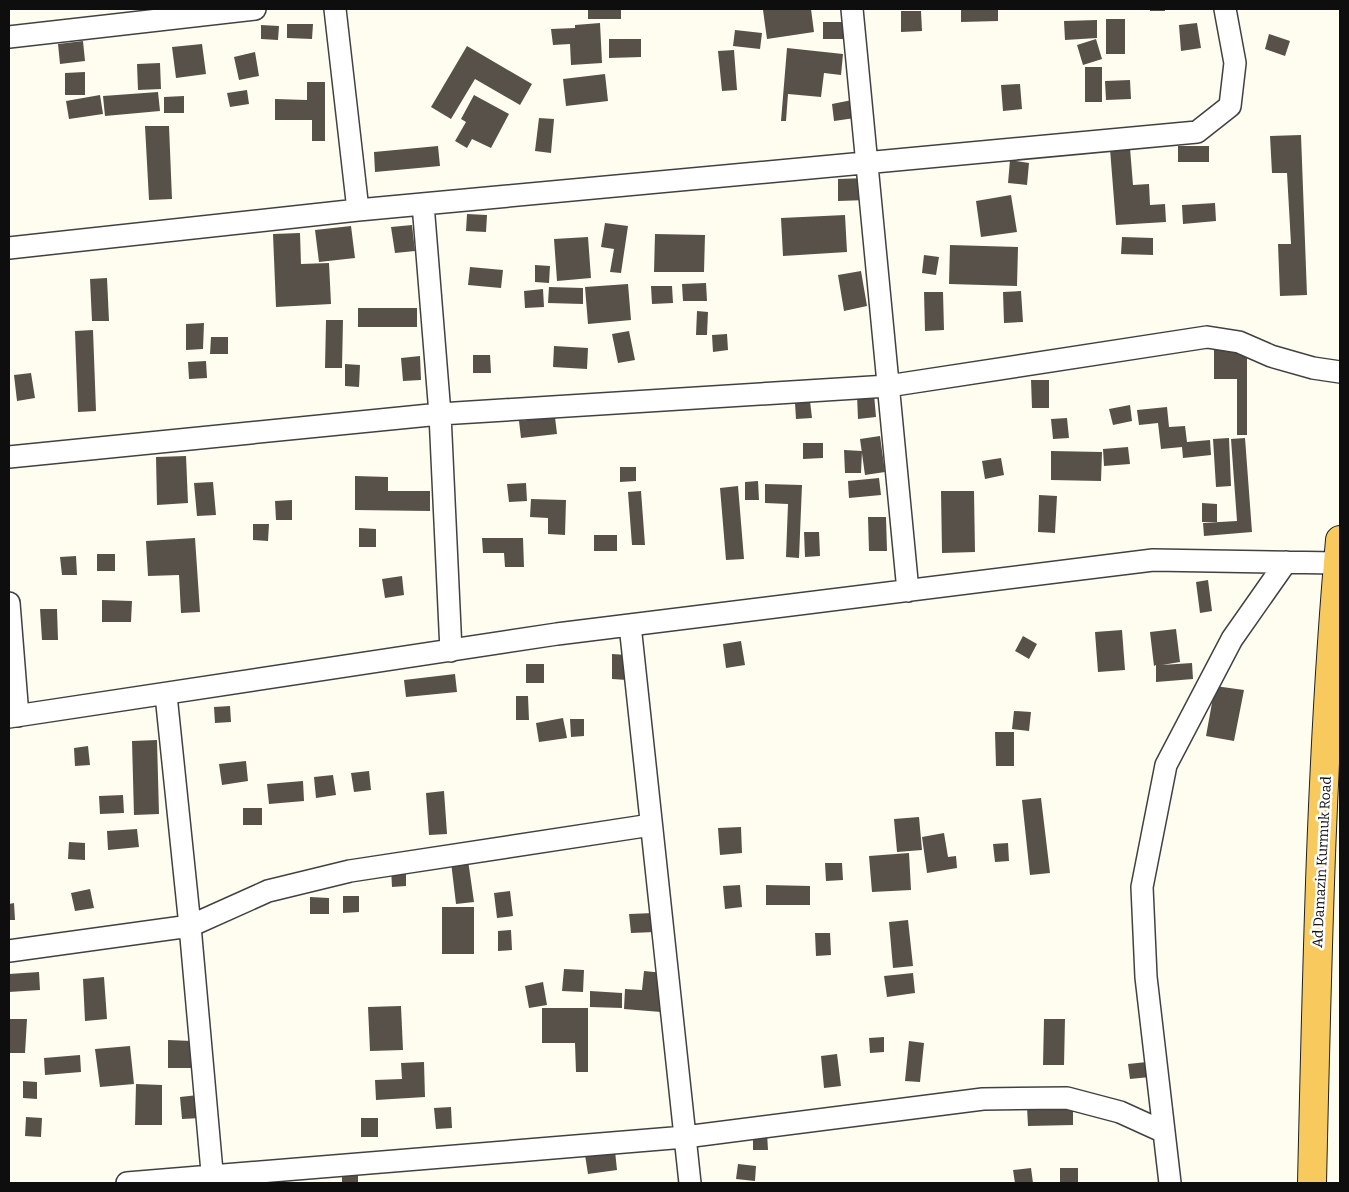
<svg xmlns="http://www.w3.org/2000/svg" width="1349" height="1192" viewBox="0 0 1349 1192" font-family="Bitter,serif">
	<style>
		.building { fill: #57514a }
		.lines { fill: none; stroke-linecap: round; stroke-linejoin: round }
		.minor-casing { stroke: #414141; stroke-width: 24 }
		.trunk-casing { stroke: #1f1f1f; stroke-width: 30 }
		.minor { stroke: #fff; stroke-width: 21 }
		.trunk { stroke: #f8ca5d; stroke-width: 28 }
		.labels { text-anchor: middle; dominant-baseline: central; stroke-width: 5; stroke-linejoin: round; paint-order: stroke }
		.street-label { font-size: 14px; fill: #0e0e0e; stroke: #fff }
	</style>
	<rect width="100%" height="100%" fill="#fffdf0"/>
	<!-- building -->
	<path class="building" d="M588 9H621V19H588Z
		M772 9H811L814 32 767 39 763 10Z
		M961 9H998V21L961 22Z
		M1150 9H1165V11H1150Z
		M901 11H921L922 31 901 32Z
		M1106 19H1125V54H1106Z
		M1097 20V38L1065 40 1064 21Z
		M823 22H843V39H823Z
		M600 23 602 63 571 65 570 44 553 45 551 29 575 28V25Z
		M1197 23 1201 48 1181 51 1179 25Z
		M287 24H313L312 39 287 38Z
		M261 25 279 26 278 40 261 39Z
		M735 30 762 33 760 49 733 46Z
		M1269 34 1290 41 1285 56 1265 49Z
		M609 39H641V57L609 58Z
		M1096 39 1102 59 1083 65 1077 45Z
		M83 41 85 61 60 64 58 44Z
		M202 44 206 74 176 78 172 47Z
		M467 46 532 84 520 105 475 79 451 119 431 107Z
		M787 48 843 54 841 75 824 73 821 97 788 94 786 121H781Z
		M734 50 737 90 722 91 718 51Z
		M255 52 259 76 239 80 234 57Z
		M160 63 161 89 138 90 137 64Z
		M1085 67H1102V102H1085Z
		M85 72V95H65V73Z
		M605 74 608 101 566 106 563 79Z
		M1130 80 1131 99 1106 100 1105 81Z
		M307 82H325V141H312V120H275V99L307 100Z
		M1020 84 1022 109 1003 111 1001 85Z
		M247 90 249 104 230 107 227 93Z
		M158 92 160 111 105 116 103 96Z
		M100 95 103 114 69 119 66 101Z
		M474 95 509 114 491 148 472 139 467 148 455 141 466 122 461 119Z
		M184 96V113H164V97Z
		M852 100 855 118 834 121 832 104Z
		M539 118 554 119 551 153 535 151Z
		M145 126H169L172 199 149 200Z
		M1301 135 1307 295 1280 296 1278 244H1291L1287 173H1272L1270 136Z
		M438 146 440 166 375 172 374 152Z
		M1178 146H1209V162H1178Z
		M1130 148 1133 185 1149 184 1150 205 1165 204 1166 222 1116 225 1110 149Z
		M1010 160 1029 163 1027 185 1008 183Z
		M866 178 867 200 838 201V179Z
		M1011 195 1017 232 981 237 976 201Z
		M1215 203 1216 221 1183 224 1182 205Z
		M467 214 487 215 486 232 466 231Z
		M845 215 847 252 783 256 781 218Z
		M605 223 628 226 621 273 610 272 614 249 601 247Z
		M412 225 415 251 395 253 391 227Z
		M351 226 355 258 319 262 315 230Z
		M300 233 301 264 329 263 331 304 276 307 273 234Z
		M655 234 705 235 704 272H654Z
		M588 237 591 278 557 281 554 239Z
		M1122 237 1153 238V255L1121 254Z
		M950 245 1018 247 1017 286 949 284Z
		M924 255 939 257 936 275 922 273Z
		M535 265 550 266 549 283 535 282Z
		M470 267 503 270 501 288 468 285Z
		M861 271 867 306 844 311 838 275Z
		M107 278 109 321H92L90 279Z
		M706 283 707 301H683L682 284Z
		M628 284 631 320 588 324 585 287Z
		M651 286H672L673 303 652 304Z
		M549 287 583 288V304L548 303Z
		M543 289 544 307 525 308 524 291Z
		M1021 291 1023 322 1004 323 1003 292Z
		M924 292H943L944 330 925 331Z
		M358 308H417V327H358Z
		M697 311 708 312 707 335H696Z
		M326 320H343L342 368H325Z
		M204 323 203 349 186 350V324Z
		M93 330 96 411 78 412 75 331Z
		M629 331 635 360 618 363 612 334Z
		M727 334 728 350 713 352 712 335Z
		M211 337H228V354H210Z
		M1214 345H1247V435H1237V379H1214Z
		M554 346 588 348 587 369 553 367Z
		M473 355H490L491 373H473Z
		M420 356 421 380 403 381 401 358Z
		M206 361 207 378 189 379 188 362Z
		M345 364 360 365 359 387 345 386Z
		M31 373 35 398 17 401 14 375Z
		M1031 380H1049V408H1032Z
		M874 394 876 417 858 419 857 395Z
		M810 401 812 418 796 419 795 403Z
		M1130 405 1132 421 1113 425 1109 409Z
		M1167 407 1169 427 1185 426 1187 442 1210 440 1211 455 1183 458 1182 447 1161 449 1158 423 1139 425 1137 410Z
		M555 417 557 434 521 438 519 421Z
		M1067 418 1069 438 1053 439 1051 419Z
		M880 436 885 472 865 475 860 439Z
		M1229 438 1231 486 1216 487 1213 439Z
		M1245 438 1252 532 1204 536 1203 523 1237 521 1231 439Z
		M803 443H823V458L803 459Z
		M1128 447 1130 464 1104 466 1103 449Z
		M844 450 862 451 861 473H845Z
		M1051 451 1102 452 1101 481 1051 480Z
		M186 456 188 503 157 505 156 457Z
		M1001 458 1004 475 985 479 982 461Z
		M620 467H636V481L620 482Z
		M355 476 388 477V491H430V511L355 510Z
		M879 478 881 495 849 498 848 481Z
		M758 481 759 500H745V482Z
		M213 482 216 515 197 516 194 483Z
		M526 483 527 501 509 502 507 484Z
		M765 484 802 485 799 558 786 557 788 504 765 503Z
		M738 486 744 559 726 560 720 488Z
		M641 491 645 545H632L628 492Z
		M941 491H974L975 552 942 553Z
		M1039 495 1057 496 1055 533 1038 532Z
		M531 499 566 500 565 535 548 534V518L530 517Z
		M292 500V520H276L275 501Z
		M1202 503 1217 504V522H1202Z
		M868 517H886L887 551H869Z
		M253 524H269L268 541 253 540Z
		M359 528 376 529V547H359Z
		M804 532H819L820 556 805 557Z
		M594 535H617V551H594Z
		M195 538 200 612 181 613 179 575 148 576 146 541Z
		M482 538H523L524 567H505L504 553H483Z
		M97 554H115V571H97Z
		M76 556 77 575H62L60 557Z
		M402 576 404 595 385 598 382 579Z
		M1208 580 1212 611 1200 613 1196 582Z
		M102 600 132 601 131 622H102Z
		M40 609H57L58 640H42Z
		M1176 629 1180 662 1162 665 1192 663 1193 679 1156 682V665L1154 666 1150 632Z
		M1122 630 1125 670 1098 672 1095 632Z
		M1023 636 1037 644 1029 659 1015 651Z
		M741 641 745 665 726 668 723 644Z
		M612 654 627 655V680L612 679Z
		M526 664H544V683H526Z
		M455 674 457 692 406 697 404 680Z
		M1215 686 1244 690 1234 741 1206 736Z
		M516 696H528L529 720H516Z
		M230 706 231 722 215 723 214 707Z
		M1014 711 1031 712 1029 731 1012 729Z
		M563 718 567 738 539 742 536 723Z
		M570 719H584V736L571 737Z
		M995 732H1014V766H996Z
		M157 740 159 814 134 815 132 741Z
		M88 746 90 765 75 766 74 748Z
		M246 761 248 781 222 785 219 764Z
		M369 771 371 790 354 792 351 773Z
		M333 775 336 795 316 798 314 777Z
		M303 781 304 801 269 804 267 784Z
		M444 791 447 834 429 835 426 793Z
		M123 795 124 813 100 814 99 796Z
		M1041 798 1050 873 1030 875 1022 800Z
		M243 808H262V825H243Z
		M919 817 922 850 897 852 894 819Z
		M741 827 742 853 720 855 718 828Z
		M137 829 139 847 108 850 107 831Z
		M944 833 948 857 956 856 957 868 927 873 922 837Z
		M69 842 85 843V860L68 859Z
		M1008 843 1009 861 995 862 993 844Z
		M909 853 911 890 872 892 869 856Z
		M468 860 474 902 456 904 451 862Z
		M825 863H842L843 880 826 881Z
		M391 868H406V886L392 887Z
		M740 885 742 907 725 909 723 886Z
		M766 885 810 886V905H766Z
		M90 889 94 908 75 911 71 893Z
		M510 891 513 916 497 918 494 893Z
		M343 896H359V912L343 913Z
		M310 897 329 898V914H310Z
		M14 903 15 920H9V904Z
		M442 907H474V954H442Z
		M654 913 655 932 631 933 629 914Z
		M908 920 913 966 893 968 889 922Z
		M511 930 512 950 498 951V931Z
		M815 933H830L831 955 816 956Z
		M564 969 584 970 583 992 562 991Z
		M644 971 664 973 661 1012 624 1009 625 989 642 990Z
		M39 972 40 990 9 992V974Z
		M913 973 915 993 887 997 884 976Z
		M104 977 107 1019 85 1021 83 979Z
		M543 982 547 1005 529 1008 525 986Z
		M590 991 622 993V1008L590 1007Z
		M401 1006 403 1050 370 1051 368 1007Z
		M542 1008H588V1072H576L575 1043H542Z
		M9 1019H27L25 1053H9Z
		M1044 1019H1065L1064 1065H1043Z
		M884 1037V1052L870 1053 869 1038Z
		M168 1040 192 1041V1068H168Z
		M909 1041 924 1043 920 1082 905 1081Z
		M130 1046 134 1084 100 1087 95 1049Z
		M837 1054 841 1086 824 1088 821 1056Z
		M80 1055 81 1072 45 1075 44 1058Z
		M424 1062 425 1097 376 1100 375 1080 402 1079 401 1063Z
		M1147 1062 1150 1077 1130 1079 1128 1064Z
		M23 1081 37 1082V1099L23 1098Z
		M136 1084 162 1085V1125H135Z
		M198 1095 201 1118 182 1119 180 1097Z
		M1073 1106V1125L1028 1126 1027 1107Z
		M451 1107 452 1128 436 1129 434 1108Z
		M26 1117 42 1118 41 1137 25 1136Z
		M361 1118H378V1137H361Z
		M753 1133H767L768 1150H753Z
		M615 1151 617 1170 588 1174 585 1155Z
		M738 1164 756 1166 755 1181 736 1179Z
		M1031 1168 1033 1183H1015L1013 1170Z
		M1060 1168H1078V1183H1060Z
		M342 1173H358V1183H342Z"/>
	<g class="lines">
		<defs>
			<path id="minor" d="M335 9 358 210
				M852 9 908 591
				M9 37 255 9
				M423 204 440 414 451 651
				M9 248 358 210 1197 132 1230 106 1235 63 1225 9
				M9 457 440 414 888 386 1207 337 1239 342 1271 356 1313 368 1340 372
				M9 603 18 716
				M630 625 690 1183
				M166 695 190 926 213 1183
				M9 717 557 634 1153 560 1338 563
				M9 951 190 926 268 891 350 871 651 825
				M127 1183 685 1137 983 1099 1067 1098 1120 1112 1164 1132
				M1170 1183 1146 977 1142 887 1166 765 1232 639 1286 562"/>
			<path id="trunk" d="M1312 1183C1317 969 1321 754 1340 540"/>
		</defs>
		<!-- minor casing -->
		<use href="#minor" class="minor-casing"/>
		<!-- trunk casing -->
		<use href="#trunk" class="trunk-casing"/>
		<!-- minor -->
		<use href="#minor" class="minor"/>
		<!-- trunk -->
		<use href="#trunk" class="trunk"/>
	</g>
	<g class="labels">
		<!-- street labels -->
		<g class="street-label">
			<text transform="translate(1322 862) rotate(-87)">Ad Damazin Kurmuk Road</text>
		</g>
	</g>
	<!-- border -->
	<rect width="1349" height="1192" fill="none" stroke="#0e0e0e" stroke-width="20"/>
</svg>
